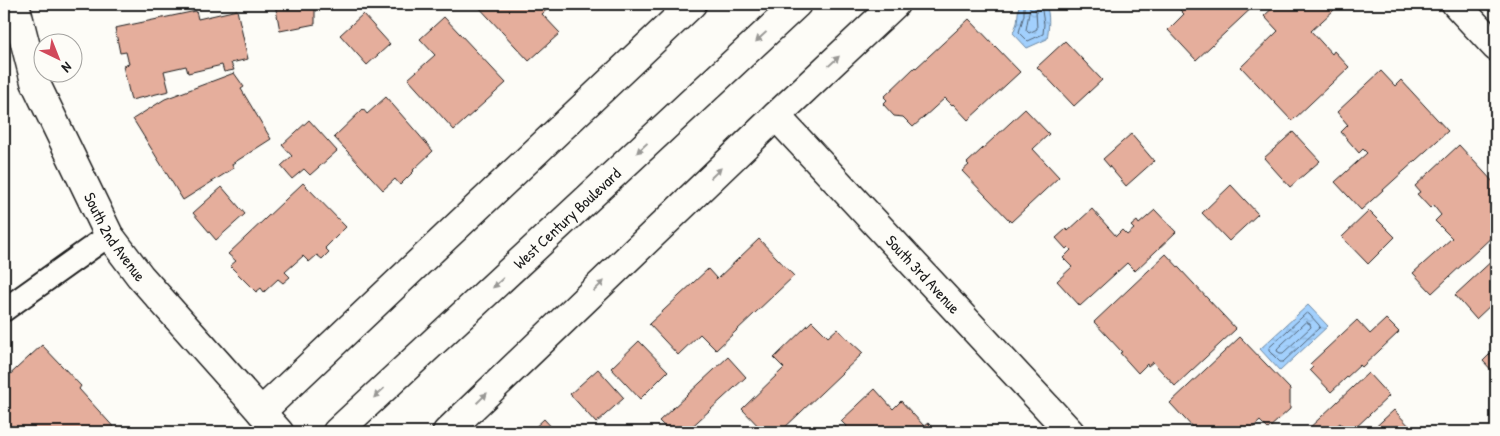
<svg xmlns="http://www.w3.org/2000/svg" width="1500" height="436" viewBox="0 0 1500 436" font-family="'Patrick Hand',sans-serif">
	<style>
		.water { fill: url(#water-ripples); stroke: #6c88a3 }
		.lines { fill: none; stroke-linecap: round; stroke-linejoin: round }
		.shore { stroke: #526476; stroke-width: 1 }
		.building { fill: #e5ae9c; stroke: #1c1c1c }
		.lane-casing { stroke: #1c1c1c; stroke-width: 26 }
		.street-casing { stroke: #1c1c1c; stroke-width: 31 }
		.primary-casing { stroke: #1c1c1c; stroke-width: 31 }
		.lane { stroke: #fdfcf7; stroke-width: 22 }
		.street { stroke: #fdfcf7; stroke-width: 28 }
		.primary { stroke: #fdfcf7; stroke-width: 28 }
		.oneway { fill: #989794 }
		.labels { text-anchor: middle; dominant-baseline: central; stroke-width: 5; stroke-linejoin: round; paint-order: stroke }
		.street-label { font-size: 16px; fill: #1c1c1c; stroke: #fdfcf7 }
	</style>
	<defs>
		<pattern id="water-ripples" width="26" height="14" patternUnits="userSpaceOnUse" patternTransform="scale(1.25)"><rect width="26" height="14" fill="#a2d0fd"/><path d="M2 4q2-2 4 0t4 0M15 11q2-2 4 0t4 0" fill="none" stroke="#8bb2d8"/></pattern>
	</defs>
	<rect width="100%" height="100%" fill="#fdfcf7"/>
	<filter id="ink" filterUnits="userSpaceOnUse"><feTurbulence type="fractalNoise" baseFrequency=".02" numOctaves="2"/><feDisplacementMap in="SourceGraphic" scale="10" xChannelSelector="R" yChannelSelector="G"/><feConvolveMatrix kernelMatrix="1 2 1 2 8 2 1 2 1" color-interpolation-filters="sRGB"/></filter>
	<g filter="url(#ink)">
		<!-- water -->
		<path class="water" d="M1019 4H1046C1050 16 1049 27 1047 39L1027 48 1013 33 1017 23Z
			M1308 305 1328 326 1280 371 1260 349Z"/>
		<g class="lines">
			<!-- shore -->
			<path class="shore" d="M1024 4V15L1019 32 1028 41 1043 34 1044 24 1041 4
				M1030 4 1032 5 1030 7 1026 30 1029 33 1037 29 1036 11 1034 5 1035 4
				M1307 313 1309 314 1319 325 1320 327 1283 362H1280L1269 351V348Z
				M1306 322 1310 324 1311 327 1283 353H1280L1277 351 1278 348Z"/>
		</g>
		<!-- building -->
		<path class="building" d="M100 4H163L100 6Z
			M275 4H315V24L280 31Z
			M476 4H553L542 14 560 33 529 61Z
			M1174 4H1256L1196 60 1168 30 1184 14Z
			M1277 4H1328L1334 10 1311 31 1332 54 1334 51 1349 67 1292 121 1241 67 1278 31 1264 16Z
			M237 10 248 59 231 63 234 70 224 72 222 65 188 73 186 66 164 71 169 91 131 100 123 66 129 64 126 52 120 53 115 28 196 11 198 19Z
			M363 14 390 44 367 65 340 35Z
			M444 17 506 83 454 130 408 79 435 55 420 39Z
			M969 19 1020 72 968 120 953 104 952 105 945 98 913 127 903 117 894 116 883 104 887 100 884 97 915 67 916 68Z
			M1065 41 1102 80 1074 106 1037 67Z
			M1381 71 1395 86 1401 80 1448 131 1361 210 1335 182 1367 153 1363 149 1359 153 1341 132 1348 125 1337 112Z
			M234 73 244 87 241 89 271 139 232 164 234 168 183 200 133 119 165 99Z
			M386 97 433 151 413 170 414 171 400 185 395 179 383 190 334 137 363 109 367 114Z
			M1025 109 1049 134 1033 149 1059 177 1011 222 962 171 969 165 967 163Z
			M309 120 337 151 310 175 304 169 292 179 281 166 292 156 282 145Z
			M1293 132 1320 161 1290 187 1264 158Z
			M1131 134 1154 161 1126 186 1103 159Z
			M1459 145 1496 185V233L1432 293 1413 273 1452 238 1435 221 1441 215 1433 205 1430 208 1417 194 1420 192 1415 186Z
			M303 183 346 227 325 248 329 252 322 259 317 255 309 262 303 256 285 272 290 277 283 283 278 279 264 292 261 288 256 292 230 266 236 261 228 254Z
			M1231 185 1258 214 1229 241 1202 213Z
			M222 187 245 214 216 240 193 213Z
			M1092 209 1116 236 1122 230 1127 235 1134 229 1131 226 1137 221 1139 224 1155 210 1176 232 1135 271 1127 263 1080 306 1057 281 1072 267 1063 258 1071 250 1068 247 1066 249 1056 238 1066 229 1068 231Z
			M1369 211 1395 237 1368 264 1342 237Z
			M759 239 794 276 716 350 700 334 678 355 649 324 708 269 717 279Z
			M1166 254 1236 329 1175 386 1153 362 1148 366 1147 364 1138 373 1120 353 1122 352 1094 322Z
			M1496 257V304L1494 302 1476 319 1455 295Z
			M1386 319 1399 332 1362 367 1360 365 1331 392 1310 370 1313 367 1310 364 1357 320 1370 334Z
			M812 321 828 337 837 329 863 353 780 432H764L742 409 784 368 774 358Z
			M1240 337 1290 389V409L1268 429 1260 421 1248 432H1197L1170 403Z
			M639 341 668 371 640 399 611 368Z
			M42 345 81 386 79 389 118 432H4V380Z
			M1496 348V375L1483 361Z
			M728 357 746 377 686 432H670L659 421Z
			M598 369 624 398 596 423 570 394Z
			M1368 373 1389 396 1351 432H1349L1340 423 1334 428 1338 432H1305Z
			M875 389 893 409 901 401 924 426 928 423 937 432H848L850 430 841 421Z
			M1394 410 1415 432H1370Z
			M544 419 556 432H530Z"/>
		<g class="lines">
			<defs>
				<path id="lane" d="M4 310 109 235"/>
				<g id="street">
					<path id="s1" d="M15 4 35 82 109 235 140 276 279 432"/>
					<path d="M1456 4 1496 47"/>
					<path id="s2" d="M776 116 1070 432"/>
					<path d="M261 412 692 4"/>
				</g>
				<g id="primary">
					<path id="s3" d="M337 432 797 4"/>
					<path d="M447 432 776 116 895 4"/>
				</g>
			</defs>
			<!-- lane casing -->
			<use href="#lane" class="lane-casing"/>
			<!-- street casing -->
			<use href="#street" class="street-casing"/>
			<!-- primary casing -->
			<use href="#primary" class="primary-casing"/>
			<!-- lane -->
			<use href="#lane" class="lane"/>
			<!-- street -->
			<use href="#street" class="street"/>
			<!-- primary -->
			<use href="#primary" class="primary"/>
		</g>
		<!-- one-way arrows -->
		<defs><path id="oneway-solid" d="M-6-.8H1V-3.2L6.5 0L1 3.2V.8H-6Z" transform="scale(1.25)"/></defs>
		<g class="oneway">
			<use href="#oneway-solid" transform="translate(761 37) rotate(137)"/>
			<use href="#oneway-solid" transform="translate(834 61) rotate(-43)"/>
			<use href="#oneway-solid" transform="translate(642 148) rotate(137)"/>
			<use href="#oneway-solid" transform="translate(716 173) rotate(-44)"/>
			<use href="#oneway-solid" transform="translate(498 283) rotate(137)"/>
			<use href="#oneway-solid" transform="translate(599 286) rotate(-44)"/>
			<use href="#oneway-solid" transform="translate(379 393) rotate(137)"/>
			<use href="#oneway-solid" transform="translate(482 398) rotate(-44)"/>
		</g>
	</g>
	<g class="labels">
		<!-- street labels -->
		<g class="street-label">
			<text stroke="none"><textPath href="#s3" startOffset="314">West Century Boulevard</textPath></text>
			<text stroke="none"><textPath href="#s1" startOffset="255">South 2nd Avenue</textPath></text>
			<text stroke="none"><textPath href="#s2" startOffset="216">South 3rd Avenue</textPath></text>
		</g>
	</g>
	<!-- margin -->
	<rect width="1500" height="436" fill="none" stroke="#fdfcf7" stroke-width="20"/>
	<rect x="10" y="10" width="1480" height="416" fill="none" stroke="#1c1c1c" stroke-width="2" filter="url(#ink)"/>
	<!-- north arrow -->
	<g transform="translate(58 58) rotate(137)"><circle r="24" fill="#fdfcf7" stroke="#a3a29f"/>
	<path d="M0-4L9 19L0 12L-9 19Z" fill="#d1495b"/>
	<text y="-8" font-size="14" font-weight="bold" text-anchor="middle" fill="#1c1c1c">N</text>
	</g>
</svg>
